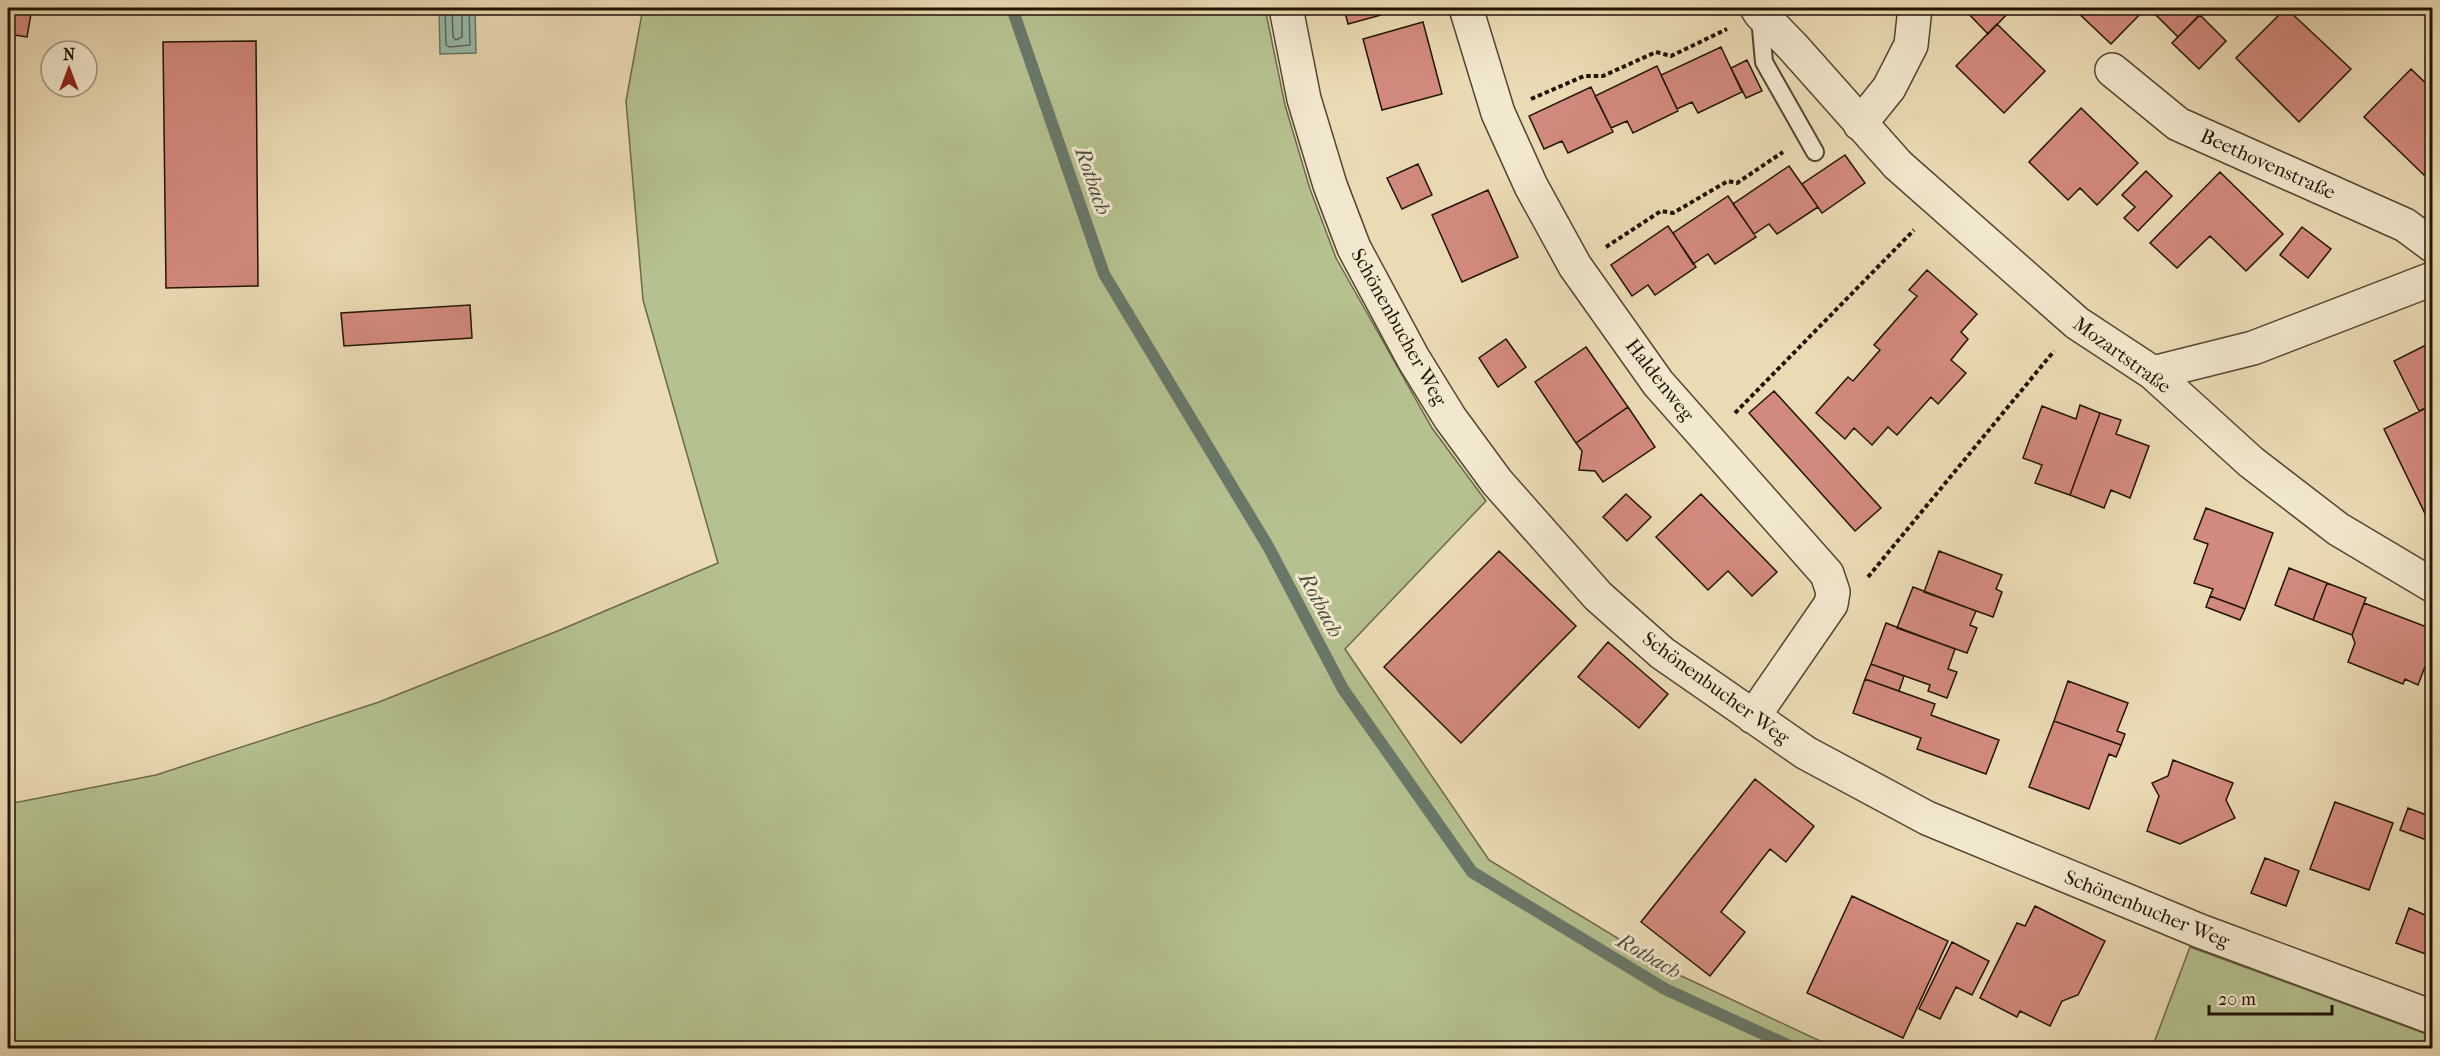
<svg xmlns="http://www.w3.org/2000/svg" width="2440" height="1056" viewBox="0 0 2440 1056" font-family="'IM FELL French Canon',serif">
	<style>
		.green { fill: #b5c18f; stroke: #6c6a4a; stroke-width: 1.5 }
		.water { fill: #98bbad; stroke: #69786a; stroke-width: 1.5 }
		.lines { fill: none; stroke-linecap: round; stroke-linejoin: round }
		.shore { stroke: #5d685a; stroke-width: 1.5 }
		.stream { stroke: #69786a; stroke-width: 12 }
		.building { fill: #d38a7e; stroke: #221406; stroke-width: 1.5 }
		.service-casing { stroke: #544632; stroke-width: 20 }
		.minor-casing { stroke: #544632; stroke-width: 36 }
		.path { stroke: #221406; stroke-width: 4; stroke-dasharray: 4.5 3; stroke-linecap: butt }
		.service { stroke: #f2e8ce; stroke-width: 16 }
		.minor { stroke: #f2e8ce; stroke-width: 33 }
		.labels { text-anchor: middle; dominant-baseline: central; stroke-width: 6; stroke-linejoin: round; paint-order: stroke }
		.street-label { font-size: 20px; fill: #221406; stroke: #f2e8ce }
		.water-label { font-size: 21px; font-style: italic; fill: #4b4e40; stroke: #f2e8ce }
	</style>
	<rect width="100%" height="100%" fill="#ebdbb4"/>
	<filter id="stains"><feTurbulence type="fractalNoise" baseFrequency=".00333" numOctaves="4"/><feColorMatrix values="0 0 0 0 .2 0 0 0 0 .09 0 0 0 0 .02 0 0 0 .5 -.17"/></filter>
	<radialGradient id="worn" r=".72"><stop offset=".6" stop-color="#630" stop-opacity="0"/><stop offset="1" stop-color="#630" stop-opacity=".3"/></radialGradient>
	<!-- green -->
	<path class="green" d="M643 8H1265L1285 105 1310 189 1336 258 1432 428 1486 501 1345 649 1489 860 1675 973 1835 1048H8V804L156 775 379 702 560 630 718 563 643 300 626 101Z
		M2190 947 2432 1036V1048H2152Z"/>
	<!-- water -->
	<path class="water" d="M439 8H475L476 53 440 54Z"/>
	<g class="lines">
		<!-- shore -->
		<path class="shore" d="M445 8 446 45 449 47 470 45 469 8
			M452 8 453 37 456 40 462 37V8"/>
		<!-- stream -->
		<path class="stream" d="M1012 8 1104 274 1269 548 1343 689 1472 872 1665 989 1794 1048"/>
	</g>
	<!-- building -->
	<path class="building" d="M8 8H32L27 37 8 34Z
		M1344 8H1379L1381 15 1348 24Z
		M1963 8H2007L2010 11 1988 34Z
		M2073 8H2146L2111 44Z
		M2160 8H2203L2205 9 2178 37 2154 13Z
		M2286 8 2351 69 2299 122 2236 58Z
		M2200 15 2226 41 2199 69 2172 43Z
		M1423 22 1442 94 1382 110 1363 39Z
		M1997 24 2045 71 2004 113 1956 66Z
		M256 41 258 286 166 288 163 42Z
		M1721 47 1742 92 1698 113 1692 102 1677 109 1661 75Z
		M1747 60 1762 91 1746 98 1731 68Z
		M1657 66 1678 111 1633 133 1627 121 1611 128 1595 96Z
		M2411 69 2432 89V168L2425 176 2364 117Z
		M1591 87 1613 132 1568 153 1562 141 1544 149 1529 116Z
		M2081 108 2138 163 2097 205 2080 188 2068 200 2029 162Z
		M1845 155 1865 183 1822 213 1802 184Z
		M1418 164 1432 195 1402 209 1387 178Z
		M1789 166 1818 207 1777 234 1769 224 1754 234 1733 204Z
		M2146 171 2172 196 2138 231 2124 218 2135 207 2122 195Z
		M2220 172 2283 234 2246 271 2210 236 2177 268 2150 243Z
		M1488 190 1518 257 1462 282 1432 215Z
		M1728 196 1756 237 1715 264 1708 254 1693 264 1673 233Z
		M1668 226 1696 267 1655 295 1648 285 1632 296 1611 265Z
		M2302 227 2331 249 2308 278 2280 255Z
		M1927 270 1977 314 1961 332 1968 339 1951 360 1966 373 1938 404 1931 397 1897 435 1888 427 1872 445 1854 428 1845 439 1816 413 1848 377 1853 381 1880 350 1874 345 1917 296 1909 290Z
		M470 305 472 338 344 346 341 313Z
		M1506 339 1526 367 1498 387 1479 358Z
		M2432 342V405L2419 411 2394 361Z
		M1586 347 1628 407 1576 443 1535 382Z
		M1774 391 1881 508 1855 531 1749 413Z
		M2080 405 2100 413 2070 495 2035 483 2042 465 2023 458 2042 406 2076 419Z
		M2432 405V528L2384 429Z
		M1628 407 1655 447 1603 482 1595 471 1579 470 1582 451 1576 443Z
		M2100 413 2121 420 2116 434 2149 446 2130 498 2111 490 2104 508 2070 495Z
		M1626 494 1651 517 1627 541 1603 517Z
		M1701 494 1777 572 1752 596 1728 571 1708 590 1656 537Z
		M2206 508 2273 533 2245 609 2210 596 2213 589 2194 583 2208 544 2194 539Z
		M1499 551 1576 626 1461 743 1384 667Z
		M1939 551 2002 575 1996 589 2002 592 1993 617 1924 592Z
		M2289 568 2327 583 2313 620 2275 605Z
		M2327 583 2366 598 2352 635 2313 620Z
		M1913 587 1976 611 1970 625 1977 628 1967 653 1897 628Z
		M2210 596 2245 609 2240 620 2206 607Z
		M2364 603 2432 629V648L2418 685 2405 679 2403 684 2348 662 2355 643 2352 635Z
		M1886 623 1955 649 1948 669 1957 672 1947 698 1928 691 1930 685 1871 664Z
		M1608 642 1668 694 1639 728 1578 677Z
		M1871 664 1904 676 1899 691 1865 679Z
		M1865 679 1935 704 1931 715 1999 740 1986 774 1917 749 1921 738 1853 713Z
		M2068 681 2128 703 2117 731 2125 734 2121 745 2054 721Z
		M2054 721 2121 745 2116 757 2109 754 2089 809 2029 787Z
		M2173 760 2233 783 2226 800 2235 818 2180 844 2147 831 2159 796 2152 783 2168 776Z
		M1755 779 1814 826 1786 862 1770 849 1721 912 1745 932 1710 976 1641 922Z
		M2335 802 2393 823 2369 890 2310 869Z
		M2408 808 2432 817V831L2429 841 2400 830Z
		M2265 858 2299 871 2286 906 2251 893Z
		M1852 896 1948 941 1903 1038 1807 993Z
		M2035 906 2105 941 2078 995 2062 1001 2050 1026 2020 1011 2017 1017 1980 998 2017 923 2025 926Z
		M2409 908 2432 918 2431 956 2396 943Z
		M1952 942 1989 961 1972 995 1956 987 1940 1019 1919 1009Z"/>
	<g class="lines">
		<defs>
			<path id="service" d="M1760 17 1764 62 1815 152"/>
			<path id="minor" d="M1286 8 1304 99 1330 185 1354 248 1413 358 1450 418 1497 482 1598 596 1662 653 1806 753 1927 818 2200 931 2432 1017
				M1466 8 1498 113 1531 186 1575 266 1658 383 1827 574 1833 592 1831 604 1753 717
				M1757 8 1760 13 1793 47 1898 165 2077 323 2153 373 2251 462 2338 529 2432 585
				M2112 70 2178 124 2405 225 2432 245
				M1860 124 1889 88 1911 45 1915 8
				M2153 373 2253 348 2432 279"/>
		</defs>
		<!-- service casing -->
		<use href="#service" class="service-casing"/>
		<!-- minor casing -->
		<use href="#minor" class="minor-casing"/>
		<!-- path -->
		<path class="path" d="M1531 99 1584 76H1603L1656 52 1671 56 1727 29
			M1606 247 1661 211 1673 213 1728 181 1737 183 1783 152
			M1735 413 1914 230
			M1868 577 2054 351"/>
		<!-- service -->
		<use href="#service" class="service"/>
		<!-- minor -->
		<use href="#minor" class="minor"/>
	</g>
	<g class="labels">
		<!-- street labels -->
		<g class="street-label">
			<text transform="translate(2268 164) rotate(24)">Beethovenstraße</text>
			<text transform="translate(1399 327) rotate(61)">Schönenbucher Weg</text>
			<text transform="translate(2122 355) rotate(36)">Mozartstraße</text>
			<text transform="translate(1660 380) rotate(52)">Haldenweg</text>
			<text transform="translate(1716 688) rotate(36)">Schönenbucher Weg</text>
			<text transform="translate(2147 909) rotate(22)">Schönenbucher Weg</text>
		</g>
		<!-- water labels -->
		<g class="water-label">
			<text transform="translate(1093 181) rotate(71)">Rotbach</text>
			<text transform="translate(1321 605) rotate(62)">Rotbach</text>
			<text transform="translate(1649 956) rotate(30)">Rotbach</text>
		</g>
	</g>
	<!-- margin -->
	<rect width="2440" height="1056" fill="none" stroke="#ebdbb4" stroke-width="30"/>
	<rect x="9" y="9" width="2422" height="1038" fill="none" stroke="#221406" stroke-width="3"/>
	<rect x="15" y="15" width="2410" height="1026" fill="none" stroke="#221406" stroke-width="1.5"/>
	<!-- north arrow -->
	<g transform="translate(69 69)"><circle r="28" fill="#f2e8ce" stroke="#9f937e" stroke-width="1.5"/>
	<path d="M0-4.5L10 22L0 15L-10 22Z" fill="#8f2418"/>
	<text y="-9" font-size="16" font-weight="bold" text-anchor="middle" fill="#221406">N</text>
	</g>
	<!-- scale -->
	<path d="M2209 1005v9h123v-9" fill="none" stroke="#221406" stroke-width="3"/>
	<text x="2218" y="1005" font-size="18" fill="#221406" stroke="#f2e8ce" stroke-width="4.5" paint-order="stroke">20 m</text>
	<rect width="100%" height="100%" filter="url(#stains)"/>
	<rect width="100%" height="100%" fill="url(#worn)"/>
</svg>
